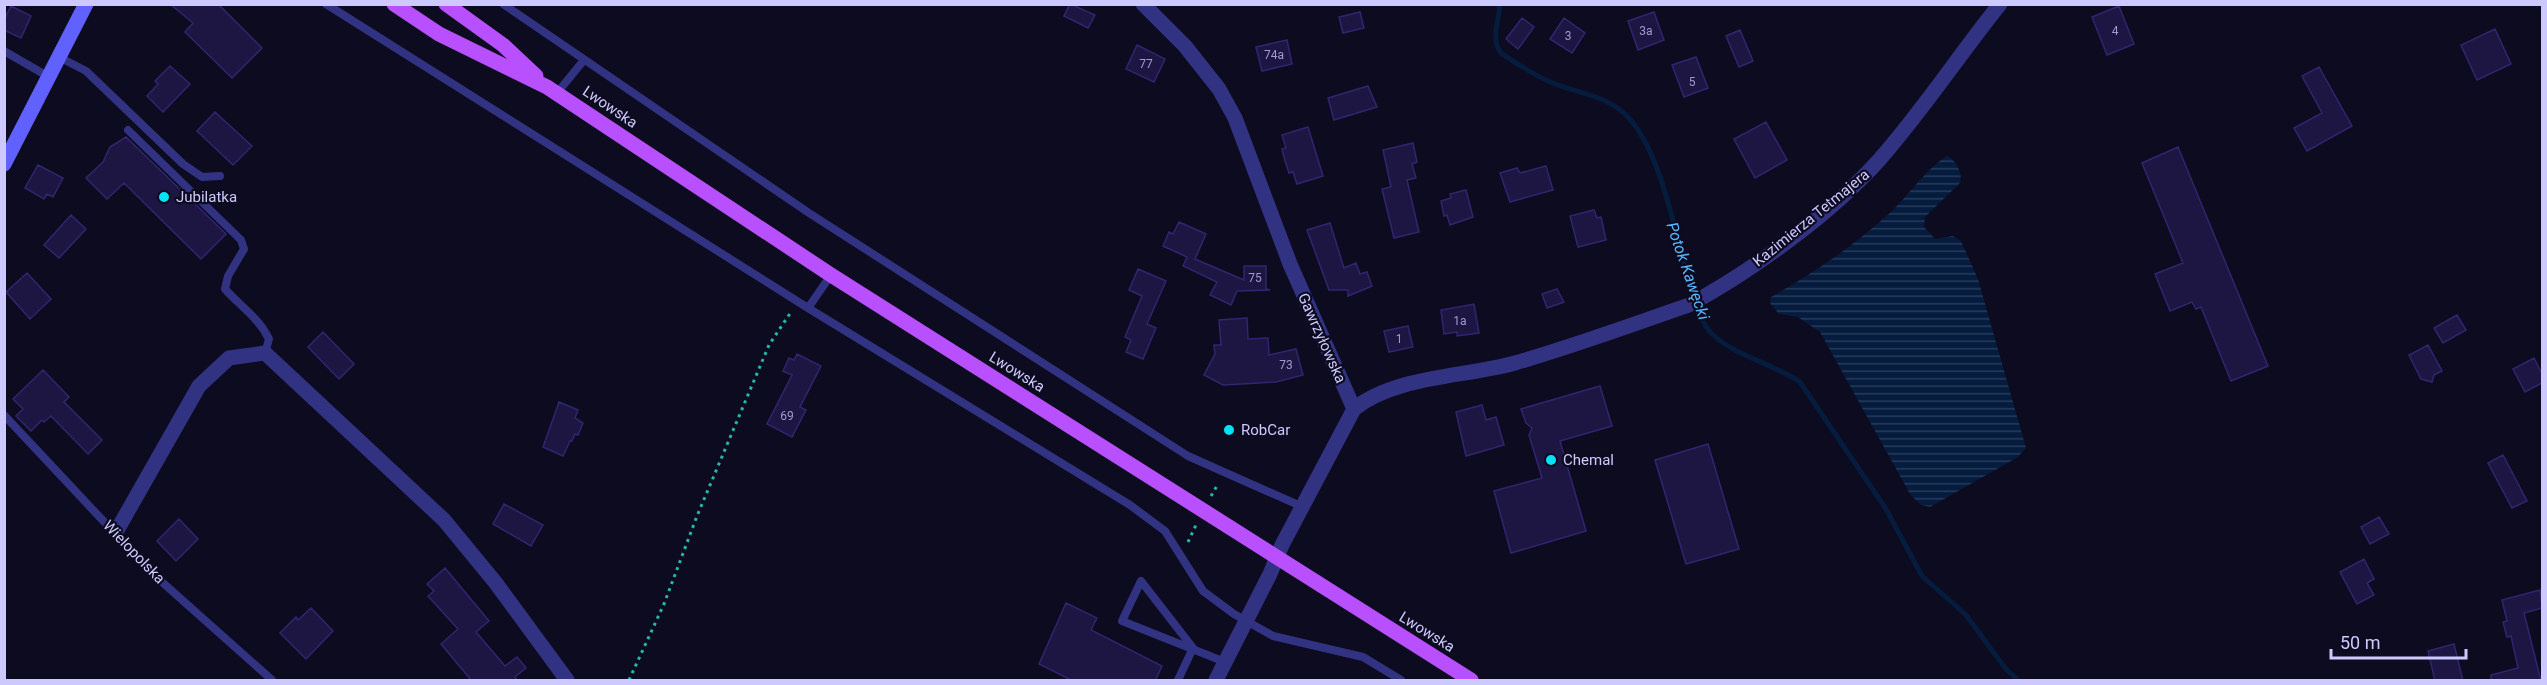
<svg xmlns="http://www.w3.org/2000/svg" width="2547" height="685" viewBox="0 0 2547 685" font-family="Roboto,sans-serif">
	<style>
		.water { fill: url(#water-rules) }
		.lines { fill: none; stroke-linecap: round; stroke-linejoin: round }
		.stream { stroke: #051c3e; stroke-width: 5 }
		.building { fill: #1d1542; stroke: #322570; stroke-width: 1.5 }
		.path { stroke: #23b8ab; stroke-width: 3; stroke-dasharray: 3 4.5; stroke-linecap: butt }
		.lane { stroke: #323282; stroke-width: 8 }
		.street { stroke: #323282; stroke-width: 15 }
		.secondary { stroke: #6061ff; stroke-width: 15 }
		.primary { stroke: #b850ff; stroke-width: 15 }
		.poi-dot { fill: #00e3f4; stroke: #0d0b1f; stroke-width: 2 }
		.labels { text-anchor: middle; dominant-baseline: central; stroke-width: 4.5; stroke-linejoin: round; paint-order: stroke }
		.number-label { font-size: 12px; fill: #a19cd0 }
		.street-label { font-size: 15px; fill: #cdc9ff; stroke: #0d0b1f }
		.poi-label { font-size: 15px; fill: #cdc9ff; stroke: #0d0b1f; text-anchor: start }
		.water-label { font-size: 16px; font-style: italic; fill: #57b7ff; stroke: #0d0b1f }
	</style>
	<defs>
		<pattern id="water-rules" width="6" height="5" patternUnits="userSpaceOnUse" patternTransform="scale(1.5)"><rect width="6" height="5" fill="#051c3e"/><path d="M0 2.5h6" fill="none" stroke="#283c5b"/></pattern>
	</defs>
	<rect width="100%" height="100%" fill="#0d0b1f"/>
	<!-- water -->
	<path class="water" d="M1947 156C1956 160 1963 173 1960 183L1925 217 1924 227 1935 239 1953 236 1961 241 1978 279 2026 448 2018 457 1930 507 1921 505 1910 494 1820 332 1798 317 1779 314 1770 303 1771 297C1814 273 1855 245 1891 212 1909 195 1926 169 1947 156Z"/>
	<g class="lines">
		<!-- stream -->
		<path class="stream" d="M1500 4C1499 22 1490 38 1501 53 1516 63 1532 74 1548 81 1577 94 1607 94 1629 118 1664 157 1676 243 1693 293 1698 307 1701 323 1712 334 1737 357 1772 363 1800 382L1886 509 1922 576 1965 614 2006 669 2018 680"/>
	</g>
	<!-- building -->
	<path class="building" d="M170 4H218L262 48 232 78 185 32 193 23Z
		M1070 4 1095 15 1088 28 1064 16Z
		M11 6 31 16 21 38 4 30V20Z
		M2119 6 2134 44 2107 55 2092 17Z
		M1360 12 1364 28 1343 33 1339 17Z
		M1654 12 1664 40 1638 50 1628 21Z
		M1522 18 1534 27 1518 49 1506 39Z
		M1564 18 1585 33 1572 53 1550 39Z
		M2495 29 2511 64 2477 80 2461 45Z
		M1740 30 1753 61 1739 67 1726 36Z
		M1287 40 1292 64 1262 71 1256 47Z
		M1137 45 1165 59 1154 82 1126 69Z
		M1696 57 1708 88 1684 97 1672 65Z
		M170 66 190 84 163 112 147 96 158 84 155 81Z
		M2319 67 2352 126 2307 151 2294 128 2322 113 2302 76Z
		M1368 86 1377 107 1334 120 1328 98Z
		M215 112 252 146 233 165 197 131Z
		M1766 122 1787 160 1755 178 1734 139Z
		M1308 127 1323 176 1297 184 1293 172 1289 173 1285 161 1282 149 1286 148 1282 135Z
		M126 137 226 234 201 259 124 183 107 199 86 178 103 162 110 147Z
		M1413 143 1417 162 1412 164 1416 178 1407 180 1419 232 1394 238 1382 189 1391 187 1383 150Z
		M2178 147 2268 366 2231 381 2201 307 2196 309 2192 302 2170 311 2155 274 2183 263 2142 163Z
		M38 165 63 178 53 197 47 194 44 199 25 188Z
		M1546 166 1553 190 1510 202 1500 173 1517 168 1520 173Z
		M1466 190 1473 217 1450 225 1447 215 1444 216 1441 201 1451 198 1450 194Z
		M1594 210 1597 218 1601 217 1606 240 1578 247 1570 216Z
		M71 215 86 229 59 258 44 245Z
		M1179 222 1206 234 1195 259 1244 280V266H1266V289L1270 290 1237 291 1231 305 1210 295 1217 282 1183 266 1187 257 1163 246 1169 232 1173 234Z
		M1330 223 1344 268 1356 263 1360 274 1367 272 1372 286 1348 296V290H1329L1307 230Z
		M1138 269 1166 281 1147 324 1156 328 1143 359 1126 352 1131 340 1125 337 1142 296 1129 290Z
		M27 273 51 299 30 319 6 292Z
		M1557 289 1564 302 1547 308 1542 294Z
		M1474 304 1479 333 1457 336V332L1444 334 1441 310Z
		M2457 315 2466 330 2443 343 2434 328Z
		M1247 318 1248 339 1268 338 1269 355 1296 349 1303 375 1276 382 1223 385 1204 375 1215 354 1214 345H1221L1219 320Z
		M1408 326 1413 347 1389 352 1384 331Z
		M323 332 354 364 339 379 308 347Z
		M2428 345 2442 371 2434 375 2432 382 2421 379 2409 355Z
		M797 354 821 366 800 407 806 410 792 437 767 424 792 375 783 371 789 358 794 360Z
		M2534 358 2542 374V383L2525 392 2513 369Z
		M43 370 69 397 64 402 102 440 88 454 51 416 44 422 42 420 31 431 16 416 23 409 13 399Z
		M1600 386 1612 426 1560 441 1586 531 1511 553 1494 491 1542 478 1529 435 1532 428 1526 423 1521 409Z
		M559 402 578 410 575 418 583 423 578 435 575 434 572 441H570L563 456 543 447Z
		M1482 405 1486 420 1496 417 1504 445 1466 456 1456 412Z
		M1708 444 1739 549 1686 564 1655 460Z
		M2503 455 2527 501 2512 508 2488 463Z
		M504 504 543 525 531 546 493 524Z
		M2379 517 2389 534 2370 544 2361 527Z
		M179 519 198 539 176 561 157 541Z
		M2364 559 2374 579 2367 583 2374 595 2357 604 2340 572Z
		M445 568 489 621 476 632 505 666 517 657 526 668 515 677 518 681H472L441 644 458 629 428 596 434 591 427 584Z
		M2540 590 2542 608 2524 613 2541 681H2491V675L2518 668 2511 636 2507 637 2503 622 2507 621 2502 600Z
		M1066 603 1097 618 1091 630 1162 666 1155 681H1073L1039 664Z
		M311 608 333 631 306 659 280 633 296 617 298 620Z
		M2454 644 2463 681H2435L2428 651Z"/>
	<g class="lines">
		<!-- path -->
		<path class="path" d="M1211 496 1218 484
			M1188 542 1197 523
			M629 680 664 604 697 516 769 345 791 312"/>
		<!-- lane -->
		<path class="lane" d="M326 4 808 308 1130 505 1165 531 1203 591 1234 614 1273 636 1363 657 1401 680
			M503 4 809 213 1188 456 1303 507
			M4 51 49 77
			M59 57 86 71 183 164 202 177 220 176
			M557 93 584 60
			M128 130 241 240 244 249 228 276 225 289C240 306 259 318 269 339L265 353
			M808 308 831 275
			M4 415 153 574 272 680
			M1193 648 1141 581 1122 621 1225 662
			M1178 680 1193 648"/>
		<!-- street -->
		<path class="street" d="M1143 4 1185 46 1219 89 1235 118 1290 264 1354 409 1282 545 1270 574 1216 680
			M1354 409C1394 376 1465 377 1515 363 1574 346 1631 325 1689 305 1753 270 1831 214 1880 159 1923 110 1959 55 2000 4
			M116 532 199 386 229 358 265 353 444 520 495 582 567 680"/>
		<!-- secondary -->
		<path class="secondary" d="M4 164 86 4"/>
		<!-- primary -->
		<path class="primary" d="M394 4 439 34 547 87 831 275 1471 680
			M446 4 503 45 536 76"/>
	</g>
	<!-- markers -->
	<g class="poi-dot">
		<circle cx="164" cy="197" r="6"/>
		<circle cx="1229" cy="430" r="6"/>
		<circle cx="1551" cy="460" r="6"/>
	</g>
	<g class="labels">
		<!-- number labels -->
		<g class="number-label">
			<text x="1646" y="31">3a</text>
			<text x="2115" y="31">4</text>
			<text x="1568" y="36">3</text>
			<text x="1274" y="55">74a</text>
			<text x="1146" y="64">77</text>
			<text x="1692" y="82">5</text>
			<text x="1255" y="278">75</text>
			<text x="1460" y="321">1a</text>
			<text x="1399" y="339">1</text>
			<text x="1286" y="365">73</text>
			<text x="787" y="416">69</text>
		</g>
		<!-- street labels -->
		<g class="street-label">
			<text transform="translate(610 107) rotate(34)">Lwowska</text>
			<text transform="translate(1811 218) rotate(-39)">Kazimierza Tetmajera</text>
			<text transform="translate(1322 338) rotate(66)">Gawrzyłowska</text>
			<text transform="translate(1017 372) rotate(32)">Lwowska</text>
			<text transform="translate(134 552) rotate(46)">Wielopolska</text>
			<text transform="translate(1427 632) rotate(32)">Lwowska</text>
		</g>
		<!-- poi labels -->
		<g class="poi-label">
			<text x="176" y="197">Jubilatka</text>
			<text x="1241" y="430">RobCar</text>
			<text x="1563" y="460">Chemal</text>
		</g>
		<!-- water labels -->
		<g class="water-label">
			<text transform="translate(1688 271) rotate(71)">Potok Kawęcki</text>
		</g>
	</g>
	<!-- border -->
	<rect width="2547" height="685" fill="none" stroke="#cdc9ff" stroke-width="12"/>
	<!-- scale -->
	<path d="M2331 649v9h135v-9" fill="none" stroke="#cdc9ff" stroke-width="3"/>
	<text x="2340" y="649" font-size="18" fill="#cdc9ff" stroke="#0d0b1f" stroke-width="4.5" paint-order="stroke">50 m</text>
</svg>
